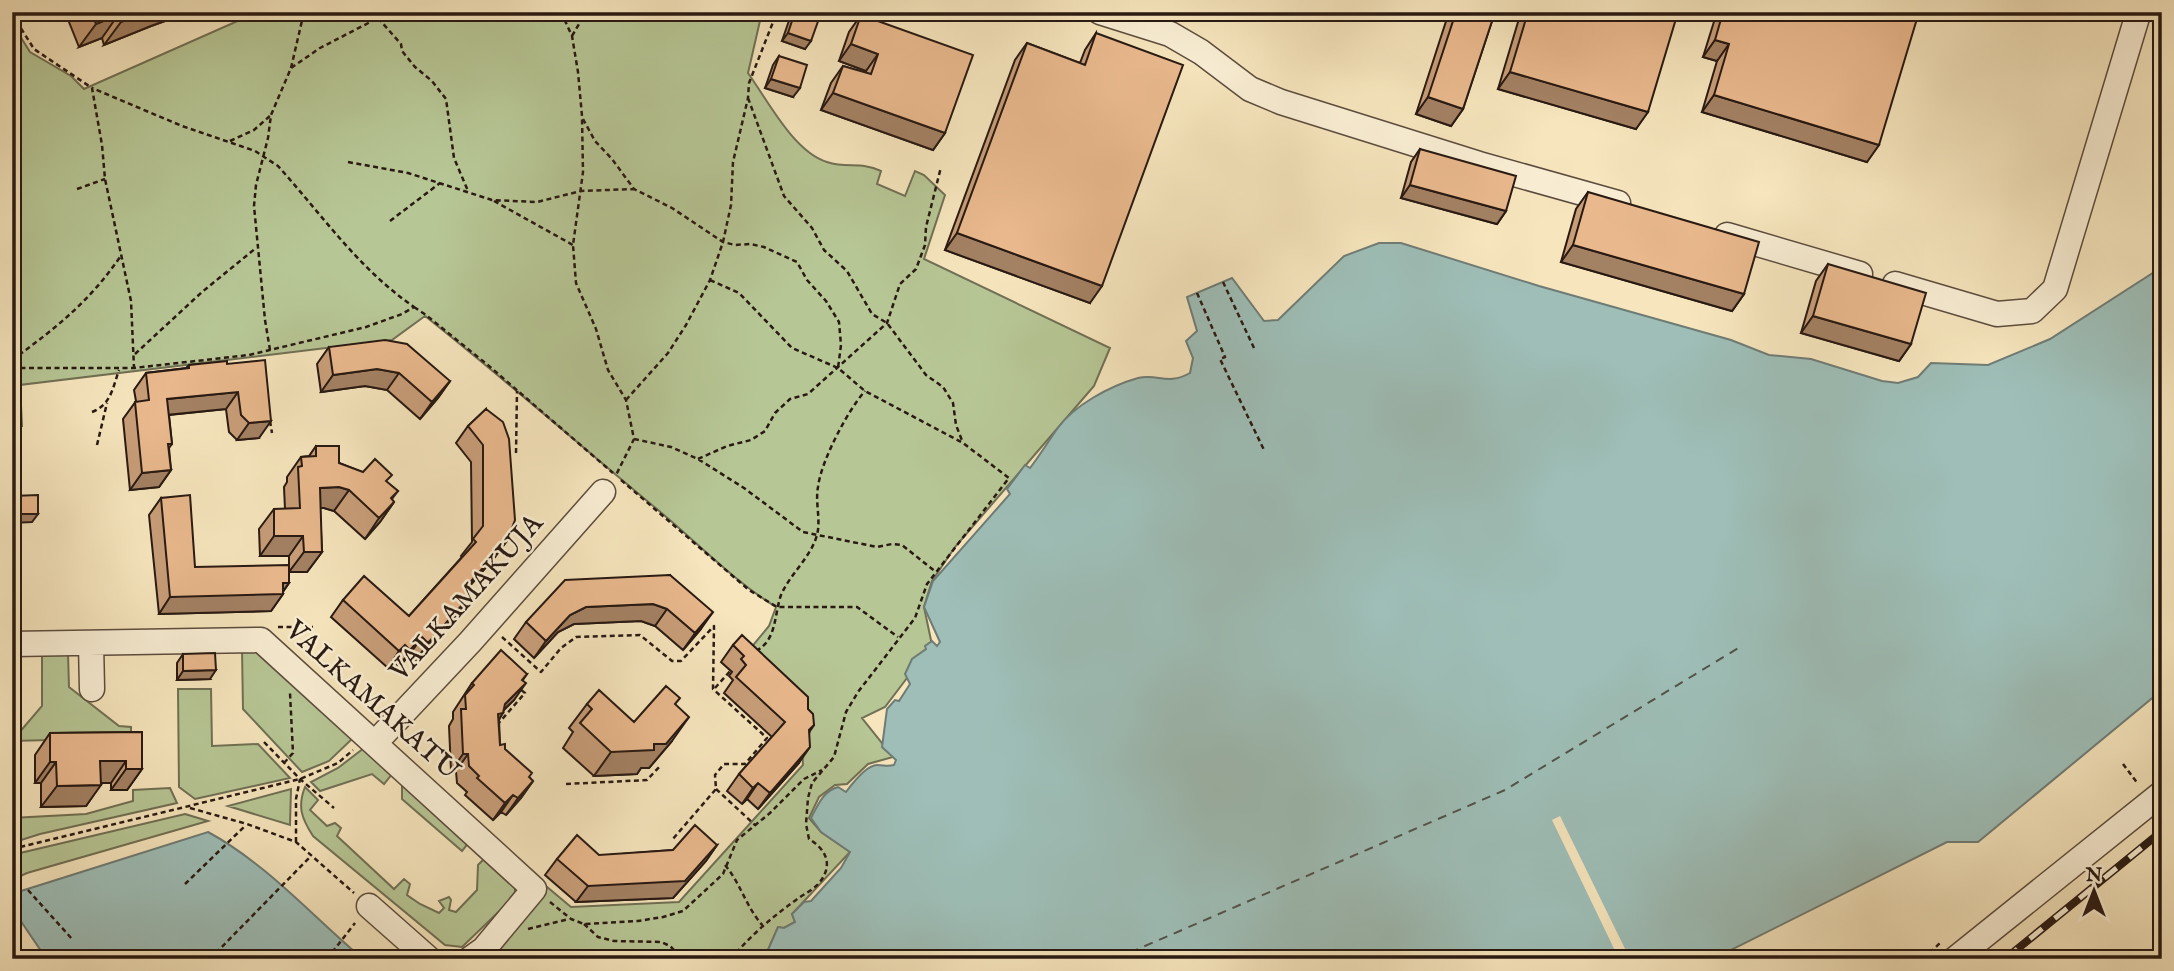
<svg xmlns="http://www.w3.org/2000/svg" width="2174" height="971" viewBox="0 0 2174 971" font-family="'IM FELL English',serif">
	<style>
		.green { fill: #b7c695; stroke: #707054; stroke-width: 2 }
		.water { fill: #9ebeb7; stroke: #6f7c75; stroke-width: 2 }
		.pier { fill: #f6e5bd }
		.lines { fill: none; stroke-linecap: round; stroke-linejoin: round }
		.ferry { stroke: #51534c; stroke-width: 2; stroke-dasharray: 9 7; stroke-linecap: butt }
		.minor-casing { stroke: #5c4c3d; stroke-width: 27 }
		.path { stroke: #281912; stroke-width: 2.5; stroke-dasharray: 5 3.5; stroke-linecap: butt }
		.minor { stroke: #f9eed4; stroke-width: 24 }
		.rail-casing { stroke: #281912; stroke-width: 8 }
		.rail { stroke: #f9eed4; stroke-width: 5; stroke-dasharray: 16; stroke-linecap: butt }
		.wall { fill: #c89e79; stroke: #281912; stroke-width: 2 }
		.shaded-wall { fill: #a38163; stroke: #281912; stroke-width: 2 }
		.building { fill: #e9b88d; stroke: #281912; stroke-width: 2 }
		.labels { text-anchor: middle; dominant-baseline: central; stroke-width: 5; stroke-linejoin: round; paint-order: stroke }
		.street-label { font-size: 28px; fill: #281912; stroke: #f9eed4 }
	</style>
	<rect width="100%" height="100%" fill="#f6e5bd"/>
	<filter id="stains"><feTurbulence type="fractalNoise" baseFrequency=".00286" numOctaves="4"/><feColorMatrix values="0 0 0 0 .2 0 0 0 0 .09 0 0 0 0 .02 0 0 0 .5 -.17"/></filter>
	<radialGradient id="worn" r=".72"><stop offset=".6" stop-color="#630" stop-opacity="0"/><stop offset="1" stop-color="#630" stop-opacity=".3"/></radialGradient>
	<!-- green -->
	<path class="green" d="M258 12H405L430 15 456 12H762L748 73C768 101 794 152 827 162 848 169 860 161 881 171L877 184 905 196 915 171 924 175 945 195 924 259 1110 348 1094 386 955 547 932 581 924 607 932 645 885 707 862 718 893 757 868 764 847 784 835 785 819 797 809 818 821 832 850 852 792 914 795 922 784 928 778 927 764 959H495L494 951 547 887 571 907 679 902 803 765 800 705 745 655 769 626 776 607C731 579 694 539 652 505 576 442 502 377 425 316L392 340 20 385 22 426 12 427V23L30 52 71 76 84 89Z
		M242 650 258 651 353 738 329 761 302 772 243 709Z
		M42 653H68L69 687 119 726 131 727V738L12 741 42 706Z
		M178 689H211L212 746 258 744 290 778 195 799 179 787Z
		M364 748 392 774 384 784 372 774 320 791 311 782 338 768Z
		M402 782 469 842 462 851 402 799Z
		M305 787 318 800 310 810 327 826 335 823 341 828 337 836 394 889 404 879 410 884 407 895 420 904 439 913 444 908 439 901 449 897 451 900 449 910 456 912 477 890 478 865 485 858 515 886V896L462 947 445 945 313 836C302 819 297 807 305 787Z
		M170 788 177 803 40 834 12 843V818L86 814 133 801V790Z
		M291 789 290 825 228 806Z
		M185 814 208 821 27 873 12 880V856L16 854Z"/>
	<!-- water -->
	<path class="water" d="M1379 243H1401L1539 286 1731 340 1769 355 1811 359 1882 381 1898 383 1918 377 1931 363 1988 365 2050 339 2162 267V690L1978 842H1947L1713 959H764L778 927 784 928 795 922 792 914 804 902 811 901 841 868 850 852 821 832 811 818C818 805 823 791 838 787L846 792C852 784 866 765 877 765 884 765 887 767 894 765L896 760 882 747 887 709 895 700 899 701 910 684 905 674 912 659 926 649 925 646 932 641 937 646 940 642 924 607 933 581 1010 494 1007 489 1025 465 1030 468C1040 455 1048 442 1057 429 1074 405 1110 386 1138 378 1158 373 1167 386 1190 373L1193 358 1186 341 1197 331 1187 297 1232 278 1264 321 1278 320 1344 256Z
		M208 832C267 864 312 916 363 959H39L41 951 12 908V897L18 892Z"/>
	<!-- pier -->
	<path class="pier" d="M1560 816 1630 959H1619L1552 820Z"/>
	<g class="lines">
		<!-- ferry -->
		<path class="ferry" d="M1115 959 1505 790 1740 647"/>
		<defs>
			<path id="minor" d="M1100 12 1170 34 1201 52 1250 89 1281 102 1479 164 1618 203
				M1727 235 1860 274
				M1895 284 1997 314 2032 311 2055 289 2138 14 2136 12
				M91 643 92 689
				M12 644 261 640 534 889 484 949 470 959
				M375 743 470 642 603 492
				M369 906 429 959
				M1955 959 2162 793"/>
		</defs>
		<!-- minor casing -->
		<use href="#minor" class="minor-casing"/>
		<!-- path -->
		<path class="path" d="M561 12 572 36 578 72 582 116 583 172 573 245 576 283 596 329 608 370 626 400 634 439 616 475
			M12 14 34 49 92 88 102 145 105 179 131 301 134 368
			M378 18 401 44 402 51 415 67 432 81 446 99 454 158 468 191
			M572 36 586 12
			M291 68 304 12
			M748 98 784 196 812 228 824 250 847 271 872 314 887 323 926 375 943 387 953 403 956 425 963 443
			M583 119 595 141 612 159 634 189 672 208 723 242 735 245 750 244 764 247 797 262 807 280 826 301 839 322 841 345 838 368
			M230 141 254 130 271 115
			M348 162 408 173 492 200 537 202 581 191 634 189
			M77 189 105 179
			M494 201 573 245
			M390 221 440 183
			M710 280 739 293 792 348 838 368 865 391 963 443 1009 478 927 584 915 618 858 692 846 712 834 757 812 783 808 798 806 824 809 839C824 848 833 862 822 879 816 889 805 893 796 900 772 917 750 936 731 959
			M1223 282 1254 348
			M1197 293 1225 357 1220 359 1264 450
			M414 307 426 315 489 366 613 473
			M270 350 265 320 254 206 256 185 268 138 271 115 291 68 320 48 378 18 379 12
			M135 354 202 292 256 248
			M12 360C56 328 89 302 120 257
			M12 368H134L249 355 366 327 402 314 414 307C359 269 322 215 278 166L255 151 182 126 92 88
			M626 400 668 353 686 325 710 280 723 242 731 205 733 162 748 98 749 83 777 12
			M92 412C111 405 113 387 119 370
			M270 421 272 433
			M634 439 671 447 698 459 744 488 803 532 877 547 892 544 902 545 936 572
			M97 445 107 403
			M516 453 517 391
			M698 459 727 446 751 440 765 431 775 413 790 399 808 394 887 323 900 284 916 269 925 245 926 227 941 167
			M621 480 749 590 777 607H857L898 637
			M278 627H313
			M502 637 541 672 561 648 576 637 640 635 672 661H681L714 626 713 689 767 738 745 764H724L715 775 716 789 672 840
			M756 651C777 640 774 615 781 595 790 574 811 557 817 535 821 520 815 502 818 487 821 461 848 410 865 391
			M715 688 732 669
			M497 725 525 693 520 689
			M264 742 300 779 334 808
			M284 763 293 753 290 693
			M2123 764 2138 784
			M566 784 647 780 661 765
			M716 789 755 825
			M190 808 247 824 296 842 354 893
			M296 842V799L300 779
			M12 849 300 779 338 763 353 750
			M725 865C741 884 746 907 763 926
			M185 884 246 825
			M28 890 72 939
			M550 902 571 919 584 924 638 921 663 917 683 911 723 874 737 840 770 813 804 779 822 770
			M584 924 598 937 614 941 661 942 670 946 683 959
			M528 929 569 919
			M12 946 20 959
			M210 959 311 856
			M327 959 355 923
			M1924 959 1940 943
			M2147 959 2162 941"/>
		<!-- minor -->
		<use href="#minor" class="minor"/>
		<defs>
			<path id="rail" d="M2005 959 2162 831"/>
		</defs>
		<!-- rail casing -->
		<use href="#rail" class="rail-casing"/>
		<!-- rail -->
		<use href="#rail" class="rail"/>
	</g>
	<!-- wall -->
	<path class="wall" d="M65 12H190L151 26 104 45 102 38 79 47Z
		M792 12H819L805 49 782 41Z
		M1449 12H1495L1463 109 1451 126 1416 114Z
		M1521 12H1678L1636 129 1498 89Z
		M1717 12H1919L1867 162 1702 112 1717 61 1703 57Z
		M861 15 945 133 933 150 821 110 831 83 843 66 865 73 866 71 839 61 849 32Z
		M1096 33 1090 303 945 250 1015 60 1027 43 1080 63 1085 50Z
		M779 56 793 97 765 88 773 65Z
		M1420 149 1506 211 1497 224 1401 198 1411 162Z
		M1588 192 1744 294 1732 311 1561 262 1576 209Z
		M1828 264 1911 344 1899 361 1801 333 1816 281Z
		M329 347 450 381 438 398 420 419 387 390 365 386 321 392 317 364Z
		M227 364 259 438 237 440 229 432 226 409 169 415 172 444 169 448 171 470 159 487 130 490 123 419 136 401 134 390 146 373 186 368 189 365Z
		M486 409 495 557 467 589 460 611 416 660 410 654 399 667 393 661 388 668 331 617 343 600 409 616 462 557 461 556 472 542 471 462 456 443 468 426Z
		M316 446 339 463 387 482 398 491 392 499 394 502 380 522 365 539 334 511 324 508H320L322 552 307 572H289V556H260L259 529 274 509H285L284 487 287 482V477L301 457 309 456Z
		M161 498 195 567 289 583 283 592V594L271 611 159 614 149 515Z
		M670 575 701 629 683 650 655 626 641 621 574 624 558 632 534 658 514 639 526 622Z
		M733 645 808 709 814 725 810 731 799 763 758 809 747 799 742 804 727 791 739 774 772 737 724 693 733 680 729 676 732 672 721 662Z
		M183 654 210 679 177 680V663Z
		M527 674 523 680 514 700 504 710 499 720 500 745 533 781 521 798 506 815 501 812 493 820 465 795 467 792 457 783 456 771H451L449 726 453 719V712L472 683Z
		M587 704 634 722 675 705 672 741 649 768H641L637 774 594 776 563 748 573 732 569 728Z
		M142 732V769L127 790H111V783H101L86 806 41 807V783H35V755L50 733Z
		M717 845 706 861 673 898 576 902 545 875 557 859 673 850Z"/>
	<!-- shaded-wall -->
	<path class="shaded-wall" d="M144 12H190L151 26 104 45 121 22Z
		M118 15 102 38 79 47 96 24Z
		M788 33 811 41 805 49 782 41Z
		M1715 40 1729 44 1717 61 1703 57Z
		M851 44 878 54 866 71 839 61Z
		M1510 72 1648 112 1636 129 1498 89Z
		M771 79 800 88 793 97 765 88Z
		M833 93 945 133 933 150 821 110Z
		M1714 95 1879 145 1867 162 1702 112Z
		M1428 97 1463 109 1451 126 1416 114Z
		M1410 185 1506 211 1497 224 1401 198Z
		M957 233 1102 286 1090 303 945 250Z
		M1573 245 1744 294 1732 311 1561 262Z
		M1813 316 1911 344 1899 361 1801 333Z
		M377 369 399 373 387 390 365 386 321 392 333 375Z
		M450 381 438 398 420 419 432 402Z
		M238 392 226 409 156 416 167 399Z
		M271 421 259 438 237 440 249 423Z
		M171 470 159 487 130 490 142 473Z
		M339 487 349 490 334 511 324 508H305L320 488Z
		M394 502 380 522 365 539 379 518Z
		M13 514H38L32 522 12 523Z
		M274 536H303L289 556H260Z
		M507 541 495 557 453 605 465 588Z
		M304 552H322L307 572H289Z
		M283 583H289L281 594H283L271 611 159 614 170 597Z
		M472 594 460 611 416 660 428 643Z
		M653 604 667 609 655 626 641 621 574 624 558 632 534 658 546 641 570 615 586 607Z
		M713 612 701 629 683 650 695 633Z
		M422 637 410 654 399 667 410 650Z
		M405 645 393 661 388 668 399 651Z
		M216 670 210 679 177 680 183 671Z
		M526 683 514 700 500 713H503L491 730 486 731 505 704Z
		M689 717 672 741 649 768H641L637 774 594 776 611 752 654 744Z
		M810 747 799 763 758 809 770 793Z
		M463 754H468L456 771H451Z
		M100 761H126L111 783H85Z
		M50 762H56L41 783H35Z
		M126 769H142L127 790H111Z
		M533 781 521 798 506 815 518 798Z
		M758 783 747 799 742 804 753 788Z
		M101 785 86 806 41 807 57 786Z
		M513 795 501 812 493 820 505 803Z
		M717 845 706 861 673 898 576 902 588 886Z"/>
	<!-- building -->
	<path class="building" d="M91 12H144L121 22 118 15 96 24Z
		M795 12 821 13 811 41 788 33Z
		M1456 12H1495L1463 109 1428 97Z
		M1528 12H1678L1648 112 1510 72Z
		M1723 12H1919L1879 145 1714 95 1729 44 1715 40Z
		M861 15 973 55 945 133 833 93 843 66 871 74 878 54 851 44Z
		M1096 33 1183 65 1102 286 957 233 1027 43 1085 65Z
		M779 56 807 65 800 88 771 79Z
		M1420 149 1516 176 1506 211 1410 185Z
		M1588 192 1759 242 1744 294 1573 245Z
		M1828 264 1926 293 1911 344 1813 316Z
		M385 340 407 344 450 381 432 402 399 373 377 369 333 375 329 347Z
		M265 360 271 421 249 423 241 415 238 392 167 399 172 444H168L171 470 142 473 135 402 149 400 146 373 189 368V365L227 361V364Z
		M486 409 503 422 509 439 515 520 507 541 465 588 472 594 428 643 422 637 410 650 405 645 399 651 343 600 364 576 409 616 476 542 473 539 483 526V445L468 426Z
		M316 446H339V463L363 472 375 459 392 475 386 481 398 491 391 498 394 502 379 518 349 490 339 487 320 488 322 552H304L303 536H274V509L300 508 298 467 302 466 301 457 316 456Z
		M38 495V514H13L12 496Z
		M190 495 195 567 289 565V583H283V594L170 597 161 498Z
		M670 575 713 612 695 633 667 609 653 604 586 607 570 615 546 641 526 622 565 580Z
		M742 635 808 697V709L813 714 814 725 809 730 810 747 770 793 758 783 753 788 739 774 785 722 736 677 746 665 741 659 744 656 733 645Z
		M501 650 527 674 522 680 526 683 505 704 503 713 498 714 500 745 505 744V749L532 773 529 777 533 781 518 798 513 795 505 803 477 778 479 776 469 766 468 754H463L461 709H466L465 695 474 685 472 683Z
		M215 653 216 670 183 671V654Z
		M666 686 680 698 675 704 689 717 666 744H654V750L611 752 580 723 592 709 587 704 599 690 634 722Z
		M142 732V769H126V761H100L101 785 57 786 56 762H50V733Z
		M695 825 717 845 685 881 588 886 557 859 577 835 599 855 673 850Z"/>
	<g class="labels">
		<!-- street labels -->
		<g class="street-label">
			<text transform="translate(467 598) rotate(-48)">VALKAMAKUJA</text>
			<text transform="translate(372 701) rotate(42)">VALKAMAKATU</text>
		</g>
	</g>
	<!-- margin -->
	<rect width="2174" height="971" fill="none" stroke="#f6e5bd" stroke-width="42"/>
	<rect x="14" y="14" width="2146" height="943" fill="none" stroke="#281912" stroke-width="3.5"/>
	<rect x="21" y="21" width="2132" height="929" fill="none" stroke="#281912" stroke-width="2"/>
	<!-- north arrow -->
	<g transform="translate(2094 891)" stroke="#f9eed4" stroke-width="5" paint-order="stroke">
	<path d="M0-5L12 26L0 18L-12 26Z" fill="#281912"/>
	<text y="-10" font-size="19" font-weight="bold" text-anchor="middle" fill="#281912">N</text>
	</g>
	<rect width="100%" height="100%" filter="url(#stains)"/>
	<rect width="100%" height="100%" fill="url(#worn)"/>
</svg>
